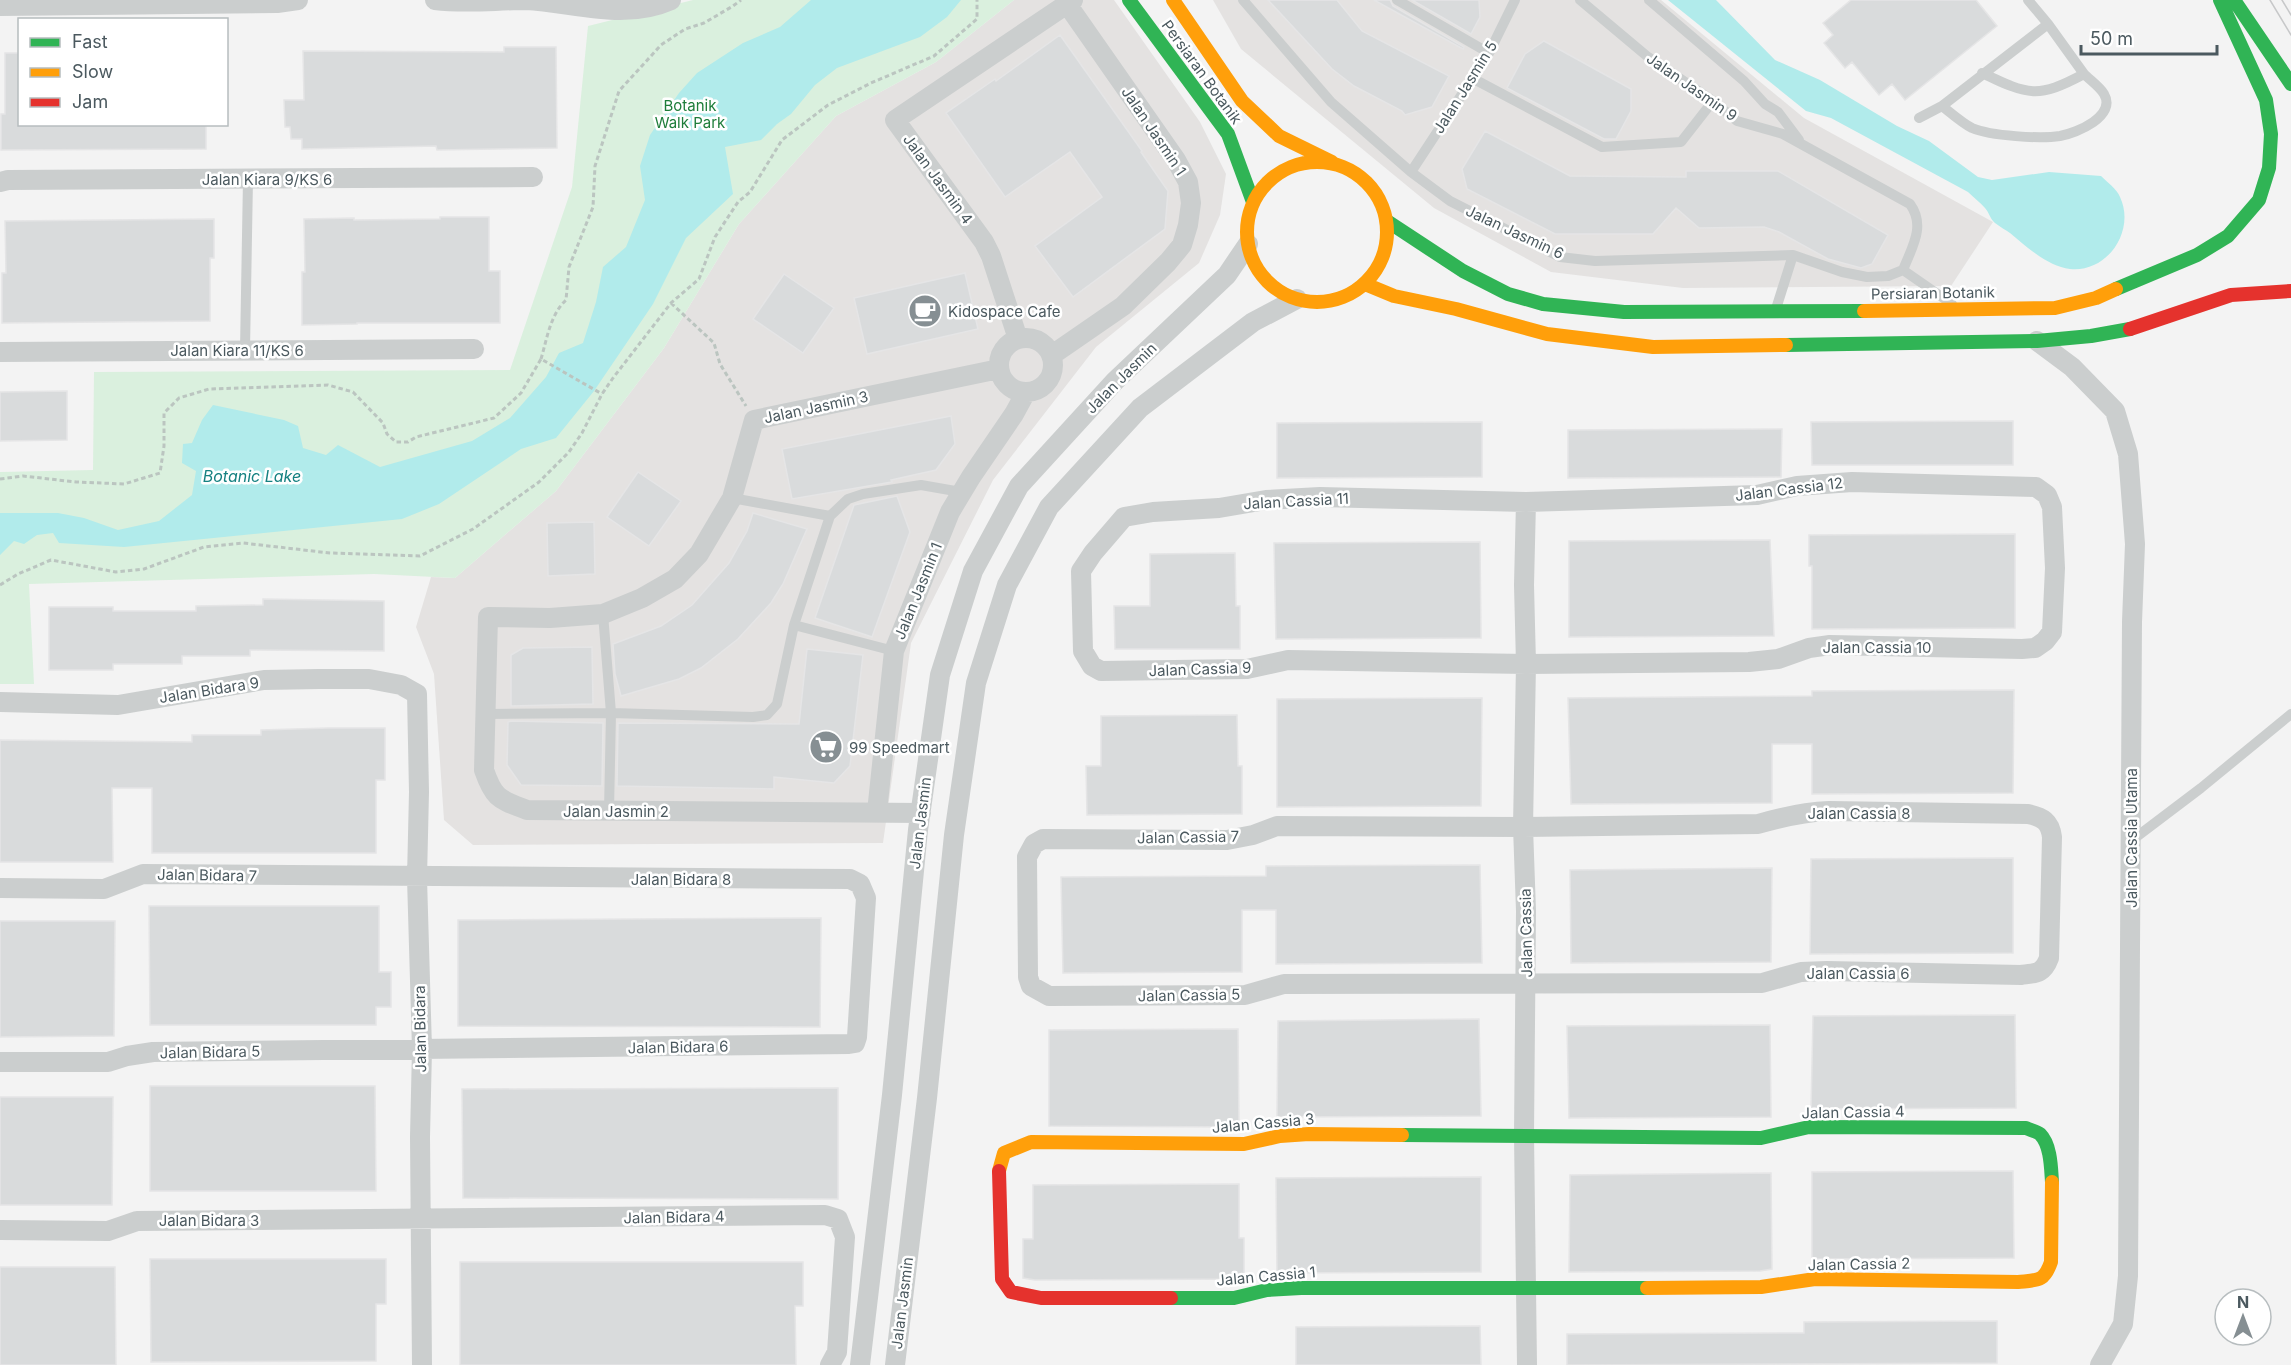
<svg xmlns="http://www.w3.org/2000/svg" width="2291" height="1365" viewBox="0 0 2291 1365" font-family="Inter,sans-serif">
	<style>
		.commercial { fill: #e4e2e1 }
		.green { fill: #daf0de }
		.water { fill: #b1ebeb }
		.building { fill: #d9dbdc; stroke: #e5e5e6; stroke-width: 1.5 }
		.lines { fill: none; stroke-linecap: round; stroke-linejoin: round }
		.path { stroke: #bbc5c0; stroke-width: 3; stroke-dasharray: 4.5 3; stroke-linecap: butt }
		.lane { stroke: #cbcece; stroke-width: 10 }
		.street { stroke: #cbcece; stroke-width: 20 }
		.fast { stroke: #30b455; stroke-width: 14 }
		.slow { stroke: #ff9f0a; stroke-width: 14 }
		.jam { stroke: #e5322d; stroke-width: 14 }
		.tram { stroke: #c7c8c9; stroke-width: 1.5 }
		.labels { text-anchor: middle; dominant-baseline: central; stroke-width: 5; stroke-linejoin: round; paint-order: stroke }
		.street-label { font-size: 15px; fill: #4b595f; stroke: #fff }
		.park-label { font-size: 15px; fill: #1e7d3a; stroke: #fff }
		.poi-label { font-size: 15px; fill: #4b595f; stroke: #fff; text-anchor: start }
		.water-label { font-size: 16px; font-style: italic; fill: #158181; stroke: #fff }
	</style>
	<rect width="100%" height="100%" fill="#f3f3f3"/>
	<!-- commercial -->
	<path class="commercial" d="M1014 0H1114L1200 122 1226 174 1220 215 1199 263 1096 347 993 480 911 643 883 843 473 845 444 820 434 674 416 627 431 577 455 578 556 491 664 348 739 224 836 116 936 62Z
		M1213 0H1661L1804 118 1993 222 1951 286 1683 288 1551 272 1434 208 1241 49Z"/>
	<!-- green -->
	<path class="green" d="M693 0H1014L936 62 836 116 739 224 664 348 556 491 455 578 374 574 29 584 34 684H0V472L93 470 94 372 510 370 572 187 588 26Z"/>
	<!-- water -->
	<path class="water" d="M811 0H961L947 17 920 37 837 68 815 85 791 114 777 124 761 140 725 147 733 194 686 238 653 304 594 391 556 438 521 449 439 504 402 519 124 547 59 543 53 533 37 535 24 544 14 541 0 555V513H58L84 518 118 530 159 521 192 495 196 471 182 463 183 444 192 443 202 420 213 405 284 420 298 426 303 448 326 455 338 445 380 467 472 441 510 418 546 377 559 353 583 343 596 302 603 267 626 247 645 200 640 166 650 135 679 93 697 73 743 43 780 27Z
		M1668 0H1716L1775 60 1820 80 1897 126 1929 141 1978 177 1992 180 2049 172 2101 176C2107 182 2117 189 2120 197 2136 231 2107 273 2070 269 2047 266 2027 247 2010 233 2006 230 2000 227 1995 223 1990 219 1989 212 1985 208 1980 202 1973 197 1968 192L1831 118 1806 111Z"/>
	<!-- building -->
	<path class="building" d="M1268 0H1337L1362 31 1449 76 1432 107 1405 115 1402 111 1354 86 1332 69Z
		M1374 0H1390L1393 6 1464 47 1463 49Z
		M1412 0H1479L1480 17 1471 34Z
		M1851 0H1976L1997 26 1905 100 1892 84 1879 95 1852 62 1845 68 1824 43 1833 35 1823 23Z
		M1060 35 1142 151 1141 152 1168 191 1165 229 1073 297 1035 246 1102 197 1070 152 1005 197 946 113 995 79 996 81Z
		M1544 41 1631 89V111L1616 139H1604L1507 88 1525 54Z
		M504 47H556L557 148 437 150 436 146 302 149V139H291L290 127H285L284 100H304L303 51 504 52Z
		M5 53H20V124H206V149L1 150V114H5Z
		M1485 131 1570 176 1686 177V171H1778L1888 235 1872 264 1861 268 1828 259 1779 232 1764 227 1699 228 1676 208 1653 234H1555L1467 189 1462 169Z
		M440 217H489V271H500V323H357V324L302 325V272H305L304 219 354 218V220L440 219Z
		M214 219V258H210V321L2 323V273H6L5 221Z
		M965 273 978 329 867 354 854 298Z
		M784 274 834 308 803 353 753 319Z
		M67 391V440L0 441V392Z
		M951 416 955 444 936 470 891 480 892 482 792 499 782 449Z
		M2013 421V465H1812L1811 422Z
		M1482 422V477L1277 478V423Z
		M1782 429 1781 477 1568 478V430Z
		M638 472 681 501 649 546 607 517Z
		M897 496 910 532 872 637 815 618 854 505Z
		M753 513 807 529 783 584 771 603 738 639 701 668 679 679 621 696 615 674 613 644 661 626 692 605 729 563 747 531Z
		M594 522 595 574 548 576 547 523Z
		M2015 534V628L1812 629V566H1809V535Z
		M1770 540 1774 636 1569 637V541Z
		M1480 542 1481 638 1276 639 1274 543Z
		M1235 553 1236 606H1240V649H1115L1114 606H1150V554Z
		M263 599 384 601V651L250 650V656H182V664H113V670H49V607H113V611H196V606L263 605Z
		M592 647 593 704 511 706V655L523 648Z
		M807 649 863 655 850 766 834 783 774 777V789L617 786 618 723 799 724Z
		M2014 690 2013 793 1812 794V744H1772V803L1571 804 1568 698 1812 696V691Z
		M1482 698 1481 806 1277 807V699Z
		M1237 715 1238 766H1242V814L1087 815 1086 766H1101V716Z
		M511 721 603 723 602 786 521 785 507 765 508 722Z
		M328 728H385V780H376V853H152V788H112L113 862H0V740L192 742V735H261V730Z
		M2013 858V953L1810 954 1811 859Z
		M1480 865 1482 963 1276 964V910H1242V972L1063 973 1061 877 1266 876V866Z
		M1772 868 1771 962 1571 963 1570 870Z
		M149 906H379V972H391V1007H376V1025H150Z
		M821 918 820 1027 458 1026V920Z
		M0 921H115L114 1036 0 1037Z
		M2015 1015 2016 1108 1811 1109 1813 1016Z
		M1479 1019 1481 1116 1277 1117 1278 1021Z
		M1770 1025 1771 1117 1569 1118 1567 1026Z
		M1238 1029 1239 1127 1049 1126V1030Z
		M150 1086H375L376 1191H150Z
		M838 1088V1199L463 1198 462 1089Z
		M0 1097H113L112 1205H0Z
		M2013 1171 2014 1258 1812 1259V1172Z
		M1771 1173 1772 1269 1760 1271 1569 1272 1570 1175Z
		M1481 1177V1272L1277 1273 1276 1178Z
		M1239 1184V1238H1244V1279L1035 1280 1023 1278V1239H1033V1185Z
		M150 1259H386V1304H376V1361L151 1362Z
		M460 1262H803V1306H795L796 1365H460Z
		M0 1267H115L116 1365H0Z
		M1997 1321V1363L1567 1365V1334L1804 1333V1322Z
		M1480 1326 1481 1365H1296V1327Z"/>
	<g class="lines">
		<!-- path -->
		<path class="path" d="M671 303 714 343 720 364 746 406
			M541 359C547 339 550 315 566 300L569 267 593 207 595 166 619 91 661 45 685 29 704 23 733 6 741 0
			M0 479 23 476 76 482 124 484 160 473 164 446V413L179 398 209 389 328 385 353 392 383 423 387 434 396 442H408L416 437 494 418 521 393 541 359 602 394
			M0 585 18 574 51 560 116 572 144 569 204 547 243 543 330 553 420 556 473 529 539 482 569 452 582 433 602 394 613 378 671 303 699 279 715 237 738 202 750 192 782 140 828 105 871 83 934 56 977 19V0"/>
		<!-- lane -->
		<path class="lane" d="M1243 0 1331 102 1411 172 1450 201 1560 257 1595 261 1793 255 1842 272 1867 277 1888 276 1903 270C1912 247 1926 226 1910 204L1783 134 1737 121 1713 101 1648 57 1580 0
			M1397 0 1489 53
			M1649 0 1744 81 1765 104 1778 112 1799 140
			M2028 0 2048 24 1942 106C1951 113 1962 123 1972 128 1991 136 2040 139 2060 136 2077 133 2117 116 2104 94 2100 87 2090 80 2084 74
			M1982 73C2029 95 2037 99 2084 74L2048 24
			M1472 78 1602 147 1681 142 1713 101
			M1919 118 1942 106
			M1411 172 1489 53 1515 0
			M1903 270 1952 304
			M1775 312 1793 255
			M245 350 248 179
			M732 498 830 516
			M603 614 611 713 609 811
			M794 625 894 651
			M486 714 611 713 753 717 767 715 777 704 794 625 830 516 848 499 863 494 921 485 961 492
			M2131 841 2201 788 2291 714"/>
		<!-- street -->
		<path class="street" d="M435 0C466 4 495 0 526 0 576 3 624 21 671 0
			M0 6 277 3 298 0
			M0 182 8 180 533 177
			M999 365a27 27 0 1 1 54 0a27 27 0 1 1-54 0Z
			M1018 339 991 256 984 242 895 120 1073 0
			M2037 341 2072 367 2115 411 2128 454 2135 544 2132 622 2128 1276 2123 1324 2100 1365
			M0 352 474 349
			M1052 355 1123 306 1168 262 1182 245 1188 225 1191 203 1188 182 1176 160 1067 4
			M1852 482 2036 487 2047 495 2052 507 2055 568 2052 632 2045 641 2035 648 2022 649 1830 645 1809 648 1778 659 1749 662 1526 664 1288 660 1247 669 1101 671 1092 666 1083 651 1081 571 1093 553 1124 517 1153 512 1219 508 1266 500 1320 497 1526 502 1757 495 1797 486Z
			M1526 502 1524 585 1526 664 1523 827 1526 911 1524 1135 1527 1365
			M0 702 118 705 264 680 319 679H369L401 685 417 694 419 792 417 878 422 1049 420 1137 422 1365
			M1829 811 2028 814C2042 817 2050 821 2052 837L2049 958C2043 974 2036 973 2021 975L1827 971 1801 972 1762 983 1284 984 1245 995 1049 996 1031 986 1028 977 1027 857 1034 844 1043 839 1227 840 1253 835 1277 826 1523 827 1758 824C1782 817 1804 812 1829 811Z
			M877 812 894 651 950 512 971 477 1014 414 1026 392
			M921 813 527 810C499 799 494 799 484 770L488 617 550 618 603 614 642 598 675 579 699 554 732 498 754 420 999 369
			M0 888 104 889 143 874 850 879 860 884 866 898 857 1037 855 1043 849 1044 153 1052 127 1056 108 1062H0
			M0 1230 108 1231 137 1221 825 1215 838 1219 845 1237 837 1352 830 1365
			M860 1365 892 1095 918 830 940 675 973 571 1019 486 1115 381 1227 275 1248 244
			M895 1365 927 1098 954 835 976 683 1007 585 1049 507 1140 408 1253 322 1297 299"/>
		<!-- fast -->
		<path class="fast" d="M1129 0 1228 134 1253 202
			M2234 0 2291 84
			M1387 221 1463 271 1508 294 1543 304 1624 312 1864 311
			M2116 289 2197 255 2228 236 2259 200 2269 168 2271 134 2266 100 2220 0
			M1786 345 2037 341 2091 336 2130 329
			M1809 1127 2026 1128C2030 1130 2036 1131 2040 1134 2051 1145 2051 1168 2052 1182
			M1402 1135 1761 1138 1809 1127
			M1171 1298H1234L1267 1290 1301 1288H1647"/>
		<!-- slow -->
		<path class="slow" d="M1173 0 1242 101 1279 136 1332 162
			M1247 232a70 70 0 1 1 140 0a70 70 0 1 1-140 0Z
			M1365 284 1394 296 1456 309 1547 334 1653 347 1786 345
			M1864 311 2055 308 2096 298 2116 289
			M999 1171 1004 1153 1031 1142 1244 1144 1280 1136 1309 1134 1402 1135
			M1647 1288 1761 1287 1815 1279 2018 1282C2038 1280 2044 1282 2051 1262L2052 1182"/>
		<!-- jam -->
		<path class="jam" d="M2130 329 2231 295 2291 291
			M999 1171 1002 1279 1011 1292 1041 1298H1171"/>
		<!-- tram -->
		<path class="tram" d="M2270 0 2291 35
			M2282 0 2291 15"/>
	</g>
	<!-- icons -->
	<defs>
		<symbol id="cafe-disc" viewBox="-11 -11 22 22"><circle r="9.5" fill="#868f93" stroke="#fff"/><path d="M-5.5-4.5H6V0H3Q3 3.5 0 3.5H-2.5Q-5.5 3.5-5.5 0ZM3-3.2v2h1.7v-2ZM-6 4.5H4V6H-6Z" fill="#fff"/></symbol>
		<symbol id="supermarket-disc" viewBox="-11 -11 22 22"><circle r="9.5" fill="#868f93" stroke="#fff"/><path d="M-6-5.5h2.5l.6 2H6L4.5 2H-2.5L-4.4-4H-6ZM-1.5 3.2a1.3 1.3 0 1 0 .1 0ZM3 3.2a1.3 1.3 0 1 0 .1 0Z" fill="#fff"/></symbol>
	</defs>
	<g fill-rule="evenodd">
		<use href="#cafe-disc" x="906" y="292" width="38" height="38"/>
		<use href="#supermarket-disc" x="807" y="728" width="38" height="38"/>
	</g>
	<g class="labels">
		<!-- street labels -->
		<g class="street-label">
			<text transform="translate(1202 72) rotate(54)">Persiaran Botanik</text>
			<text transform="translate(1465 87) rotate(-58)">Jalan Jasmin 5</text>
			<text transform="translate(1692 87) rotate(35)">Jalan Jasmin 9</text>
			<text transform="translate(1154 131) rotate(56)">Jalan Jasmin 1</text>
			<text x="267" y="179">Jalan Kiara 9/KS 6</text>
			<text transform="translate(938 179) rotate(54)">Jalan Jasmin 4</text>
			<text transform="translate(1515 232) rotate(25)">Jalan Jasmin 6</text>
			<text transform="translate(1933 293) rotate(-1)">Persiaran Botanik</text>
			<text x="237" y="350">Jalan Kiara 11/KS 6</text>
			<text transform="translate(1121 378) rotate(-45)">Jalan Jasmin</text>
			<text transform="translate(816 407) rotate(-12)">Jalan Jasmin 3</text>
			<text transform="translate(1789 489) rotate(-7)">Jalan Cassia 12</text>
			<text transform="translate(1296 501) rotate(-3)">Jalan Cassia 11</text>
			<text transform="translate(918 591) rotate(-68)">Jalan Jasmin 1</text>
			<text x="1877" y="647">Jalan Cassia 10</text>
			<text transform="translate(1200 669) rotate(-2)">Jalan Cassia 9</text>
			<text transform="translate(209 690) rotate(-9)">Jalan Bidara 9</text>
			<text x="616" y="811">Jalan Jasmin 2</text>
			<text x="1859" y="813">Jalan Cassia 8</text>
			<text transform="translate(920 823) rotate(-83)">Jalan Jasmin</text>
			<text transform="translate(1188 837) rotate(-1)">Jalan Cassia 7</text>
			<text transform="translate(2131 838) rotate(-90)">Jalan Cassia Utama</text>
			<text transform="translate(207 875) rotate(1)">Jalan Bidara 7</text>
			<text x="681" y="879">Jalan Bidara 8</text>
			<text transform="translate(1526 933) rotate(-91)">Jalan Cassia</text>
			<text x="1858" y="973">Jalan Cassia 6</text>
			<text transform="translate(1189 995) rotate(-1)">Jalan Cassia 5</text>
			<text transform="translate(420 1029) rotate(-91)">Jalan Bidara</text>
			<text transform="translate(678 1047) rotate(-1)">Jalan Bidara 6</text>
			<text transform="translate(210 1052) rotate(-1)">Jalan Bidara 5</text>
			<text transform="translate(1853 1112) rotate(-1)">Jalan Cassia 4</text>
			<text transform="translate(1263 1123) rotate(-5)">Jalan Cassia 3</text>
			<text transform="translate(674 1217) rotate(-1)">Jalan Bidara 4</text>
			<text x="209" y="1220">Jalan Bidara 3</text>
			<text transform="translate(1859 1264) rotate(-1)">Jalan Cassia 2</text>
			<text transform="translate(1266 1276) rotate(-5)">Jalan Cassia 1</text>
			<text transform="translate(902 1303) rotate(-83)">Jalan Jasmin</text>
		</g>
		<!-- park labels -->
		<g class="park-label">
			<text x="690" y="105">Botanik<tspan x="690" dy="17">Walk Park</tspan></text>
		</g>
		<!-- poi labels -->
		<g class="poi-label">
			<text x="948" y="311">Kidospace Cafe</text>
			<text x="849" y="747">99 Speedmart</text>
		</g>
		<!-- water labels -->
		<g class="water-label">
			<text x="252" y="476">Botanic Lake</text>
		</g>
	</g>
	<!-- legend -->
	<rect x="18" y="18" width="210" height="108" fill="#ffffff" stroke="#b7bdbf" stroke-width="1.5"/>
	<rect x="30" y="38" width="30" height="9" fill="#30b455" stroke="#b7bdbf" stroke-width="1.5"/>
	<text x="72" y="48" font-size="18" fill="#4b595f">Fast</text>
	<rect x="30" y="68" width="30" height="9" fill="#ff9f0a" stroke="#b7bdbf" stroke-width="1.5"/>
	<text x="72" y="78" font-size="18" fill="#4b595f">Slow</text>
	<rect x="30" y="98" width="30" height="9" fill="#e5322d" stroke="#b7bdbf" stroke-width="1.5"/>
	<text x="72" y="108" font-size="18" fill="#4b595f">Jam</text>
	<!-- north arrow -->
	<g transform="translate(2243 1317)"><circle r="28" fill="#ffffff" stroke="#b7bdbf" stroke-width="1.5"/>
	<path d="M0-4.5L10 22L0 15L-10 22Z" fill="#868f93"/>
	<text y="-9" font-size="16" font-weight="bold" text-anchor="middle" fill="#4b595f">N</text>
	</g>
	<!-- scale -->
	<path d="M2081 45v9h136v-9" fill="none" stroke="#4b595f" stroke-width="3"/>
	<text x="2090" y="45" font-size="18" fill="#4b595f" stroke="#ffffff" stroke-width="4.5" paint-order="stroke">50 m</text>
</svg>
